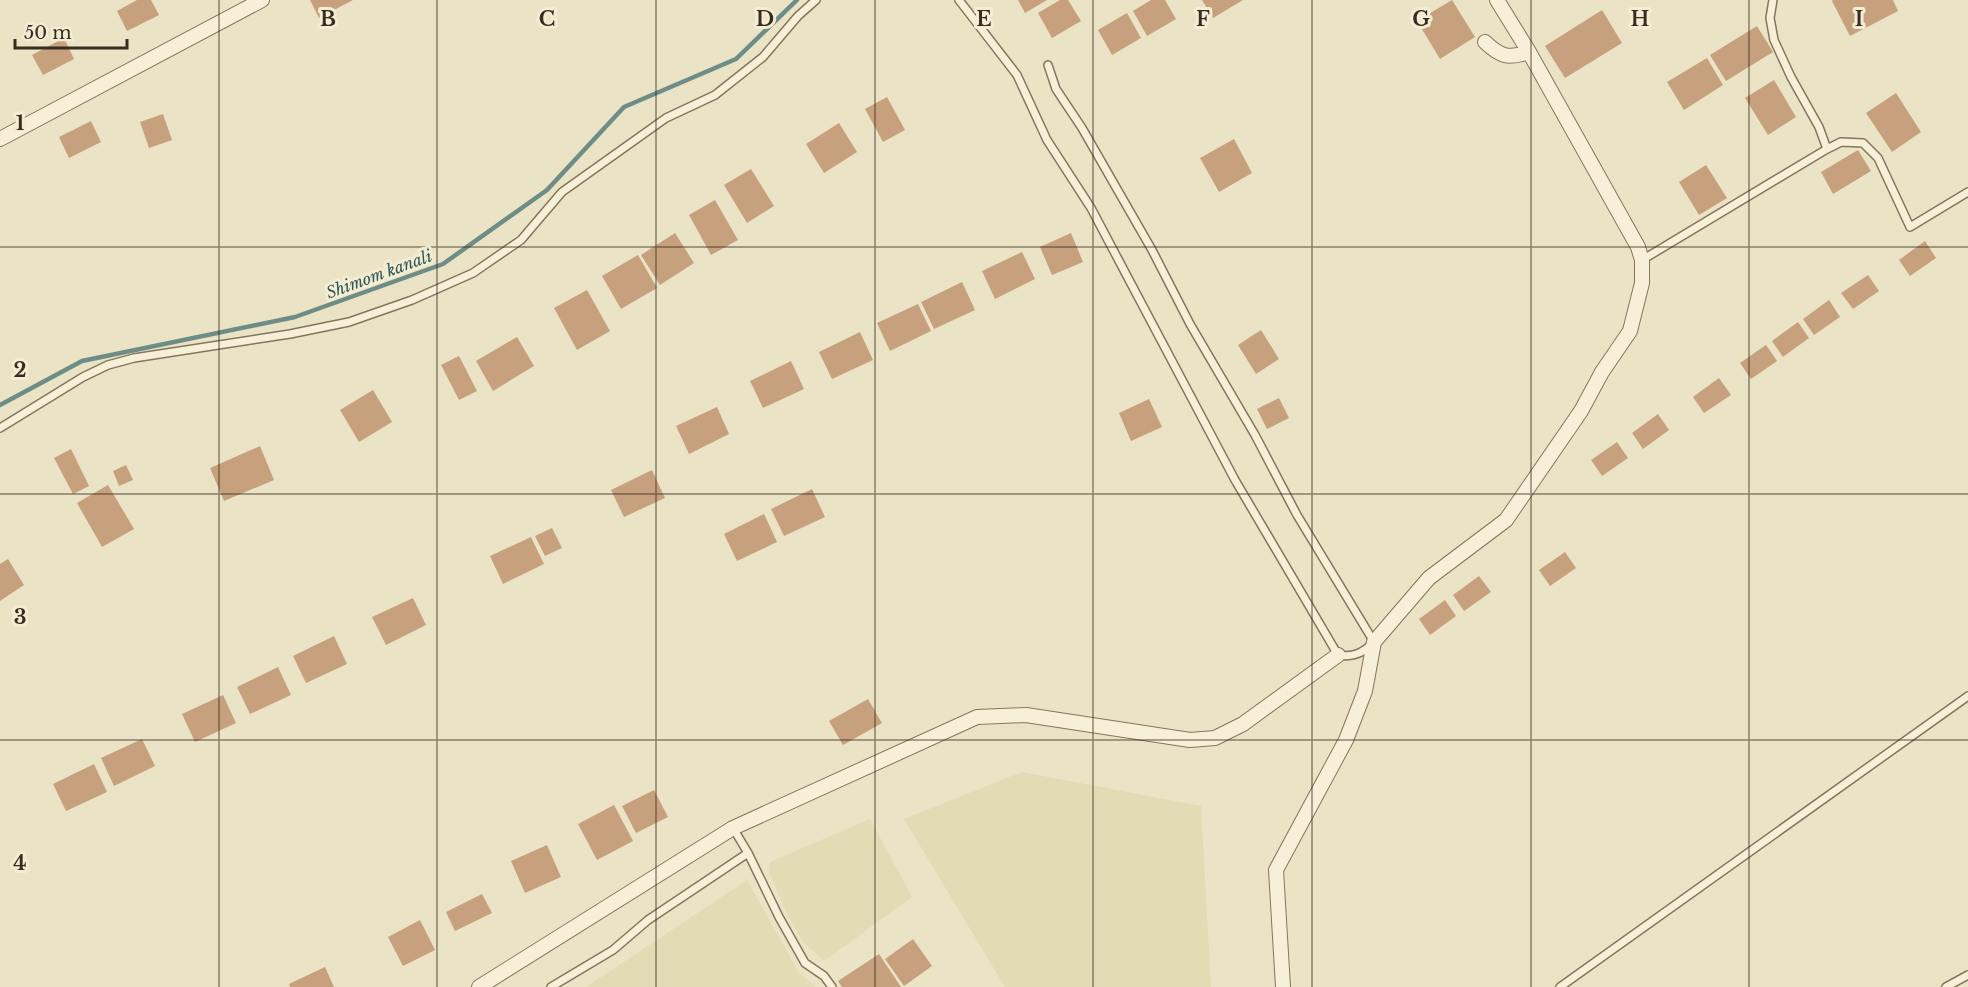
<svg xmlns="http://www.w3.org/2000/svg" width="1968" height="987" viewBox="0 0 1968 987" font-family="'Libre Baskerville',serif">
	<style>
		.farmland { fill: #e1dcb3 }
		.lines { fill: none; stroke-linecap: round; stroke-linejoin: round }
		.stream { stroke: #6e8d87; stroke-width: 4.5 }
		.building { fill: #c7a17d }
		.lane-casing { stroke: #85755c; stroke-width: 10 }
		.street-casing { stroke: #85755c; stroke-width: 16 }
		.lane { stroke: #f7f0d8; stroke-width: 7 }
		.street { stroke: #f7f0d8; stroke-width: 14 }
		.grid { fill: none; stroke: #362c1f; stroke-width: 1.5; stroke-opacity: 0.55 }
		.labels { text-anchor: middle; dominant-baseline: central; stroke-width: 6; stroke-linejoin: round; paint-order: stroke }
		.water-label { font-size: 16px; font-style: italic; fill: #2f5555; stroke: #f3edd4 }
		.grid-label { font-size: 20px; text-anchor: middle; font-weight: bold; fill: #362c1f; stroke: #f3edd4; stroke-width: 6; stroke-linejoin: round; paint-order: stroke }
	</style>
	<rect width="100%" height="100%" fill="#ebe3c5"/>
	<!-- farmland -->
	<path class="farmland" d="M1022 772 1201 806 1211 987H1005L904 819Z
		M870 819 912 897 824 961 802 941 786 912 769 872 770 862Z
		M747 880 799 973 816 987H586Z"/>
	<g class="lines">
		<!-- stream -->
		<path class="stream" d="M0 405 82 361 295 317 443 264 547 190 624 107 736 59 797 0"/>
	</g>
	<!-- building -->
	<path class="building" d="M137 0H151L159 15 127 31 117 11Z
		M310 0H353L319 18Z
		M1018 0H1047L1025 13Z
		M1060 0H1068L1081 21 1052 38 1038 13Z
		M1151 0H1165L1176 19 1147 36 1133 11Z
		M1202 0H1243L1213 18Z
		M1452 0 1475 37 1440 59 1417 21Z
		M1833 0H1893L1898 11 1850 36 1832 1Z
		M1602 10 1622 43 1565 78 1545 46Z
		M1127 13 1141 38 1112 55 1098 30Z
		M1757 26 1773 52 1726 81 1710 55Z
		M64 38 74 59 43 75 32 55Z
		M1707 58 1723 85 1684 110 1667 82Z
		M1774 80 1796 117 1768 135 1745 98Z
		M1896 93 1921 132 1892 152 1866 113Z
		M887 97 905 130 883 142 865 109Z
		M163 114 172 140 149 148 140 122Z
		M91 121 101 142 69 158 59 137Z
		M839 123 857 152 824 173 806 144Z
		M1234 139 1252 173 1219 192 1200 158Z
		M1858 150 1871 171 1833 194 1821 172Z
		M1706 165 1727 198 1699 215 1679 182Z
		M751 169 774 206 747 223 724 185Z
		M715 200 738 240 711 255 689 215Z
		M675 233 694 263 660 285 641 255Z
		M1071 233 1083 262 1052 275 1040 247Z
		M1925 241 1936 258 1910 276 1899 260Z
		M1022 252 1035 279 995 299 982 271Z
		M638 255 657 288 621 309 602 276Z
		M1868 275 1879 291 1853 309 1841 293Z
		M962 282 975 310 934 329 921 302Z
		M587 290 610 331 577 350 554 308Z
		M1829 300 1840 317 1814 335 1803 319Z
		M918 304 931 331 890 351 877 323Z
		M1798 322 1809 338 1783 357 1772 341Z
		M1261 330 1279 359 1256 374 1238 345Z
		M860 332 873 360 832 379 819 352Z
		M517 337 534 366 493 391 476 361Z
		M1766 345 1777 361 1751 379 1740 363Z
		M459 356 477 391 459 400 441 365Z
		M791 361 804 389 763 408 750 381Z
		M1719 378 1731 395 1704 413 1693 397Z
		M373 390 392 422 359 442 340 410Z
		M1279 398 1289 418 1267 429 1257 409Z
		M1149 399 1162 427 1131 441 1119 413Z
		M717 407 729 434 689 454 676 426Z
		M1658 414 1669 430 1643 449 1632 433Z
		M1617 442 1628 458 1602 476 1591 460Z
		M260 446 274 480 224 501 210 468Z
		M71 449 89 486 73 494 54 458Z
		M126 465 133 480 119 486 113 471Z
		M652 470 665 498 624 517 611 490Z
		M108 485 134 529 102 547 77 503Z
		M812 489 825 517 784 536 771 509Z
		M764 514 777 542 737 561 724 534Z
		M552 528 562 548 545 556 535 536Z
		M531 537 544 564 503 584 490 556Z
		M1565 552 1576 568 1550 586 1539 570Z
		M8 559 24 585 0 601V564Z
		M1479 576 1491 592 1464 611 1453 595Z
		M413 598 426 625 386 645 372 617Z
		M1445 600 1456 616 1430 635 1419 619Z
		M334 636 347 664 306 683 293 656Z
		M278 667 291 695 250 714 237 687Z
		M223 695 236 723 195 742 182 714Z
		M868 699 882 723 843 745 829 721Z
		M142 739 155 766 114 786 101 758Z
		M94 764 107 792 66 811 53 784Z
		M654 790 668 817 636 833 622 806Z
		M614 805 633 841 597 860 578 824Z
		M547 845 561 877 525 893 511 861Z
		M482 894 492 913 455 931 446 912Z
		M420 920 435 950 403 966 388 937Z
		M913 939 932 966 904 986 885 959Z
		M879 954 901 987H842L838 981Z
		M325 967 334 987H290L289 984Z"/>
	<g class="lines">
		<defs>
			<path id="lane" d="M959 0 1017 75 1047 140 1091 208 1235 480 1338 655C1354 658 1364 652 1374 642L1297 515 1255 435 1190 324 1152 250 1082 128 1056 89 1048 65
				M1827 149 1841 142 1863 143 1878 158 1910 227 1968 192
				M1642 260 1827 149 1819 127 1791 77 1774 40 1770 18 1773 0
				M0 428 83 377 108 365 134 358 290 334 349 322 412 300 473 273 521 240 562 192 666 118 715 95 763 57 798 16 816 0
				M733 828 748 853 779 917 805 963 824 976 832 987
				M551 987 613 950 648 920 748 853
				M1560 987 1968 696
				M1946 987 1968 975"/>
			<path id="street" d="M1485 42C1501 57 1508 59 1529 52
				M0 139 262 0
				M479 987 733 828 977 717 1026 715 1190 740 1215 738 1243 724 1338 655
				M1283 987 1276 870 1346 740 1365 691 1374 642 1429 578 1506 520 1581 411 1602 372 1630 331 1642 283V260L1638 247 1529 52 1497 0"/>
		</defs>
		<!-- lane casing -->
		<use href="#lane" class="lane-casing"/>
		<!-- street casing -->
		<use href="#street" class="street-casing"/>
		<!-- lane -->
		<use href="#lane" class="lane"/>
		<!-- street -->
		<use href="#street" class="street"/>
	</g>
	<!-- grid -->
	<path class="grid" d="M219 0V987M437 0V987M656 0V987M875 0V987M1093 0V987M1312 0V987M1531 0V987M1749 0V987M0 247H1968M0 494H1968M0 740H1968"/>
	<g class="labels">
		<!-- water labels -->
		<g class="water-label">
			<text transform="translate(379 274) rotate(-20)">Shimom kanali</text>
		</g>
	</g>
	<g class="grid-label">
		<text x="328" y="26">B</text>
		<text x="547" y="26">C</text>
		<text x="765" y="26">D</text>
		<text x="984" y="26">E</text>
		<text x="1203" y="26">F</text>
		<text x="1421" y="26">G</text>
		<text x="1640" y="26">H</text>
		<text x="1859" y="26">I</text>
		<text x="20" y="130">1</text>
		<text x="20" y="377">2</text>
		<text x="20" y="624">3</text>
		<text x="20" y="870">4</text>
	</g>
	<!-- scale -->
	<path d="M15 39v9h112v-9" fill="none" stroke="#362c1f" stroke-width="3"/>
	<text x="24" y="39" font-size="18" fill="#362c1f" stroke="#f3edd4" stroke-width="4.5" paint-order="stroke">50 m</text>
</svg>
